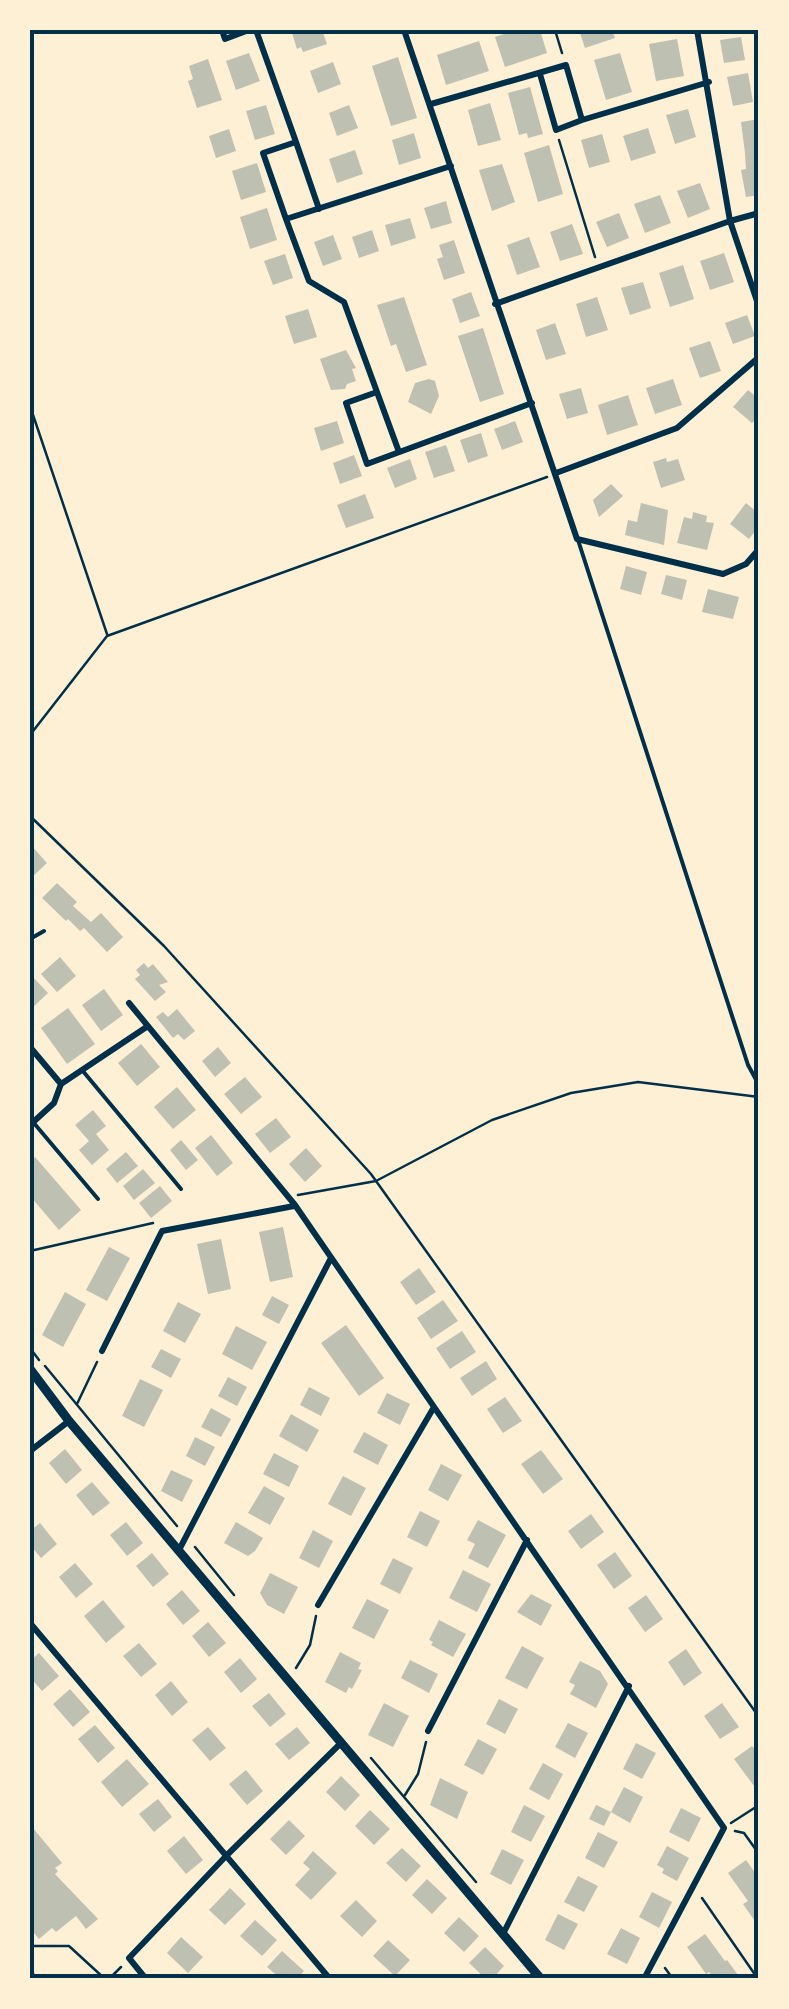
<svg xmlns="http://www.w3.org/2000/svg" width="789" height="2009" viewBox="0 0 789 2009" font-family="'Varela Round',sans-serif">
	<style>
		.building { fill: #bec0b2 }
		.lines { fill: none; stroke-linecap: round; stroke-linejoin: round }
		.path { stroke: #003049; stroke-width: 2.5 }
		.service { stroke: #003049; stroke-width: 4 }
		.minor { stroke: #003049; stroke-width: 6 }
		.tertiary { stroke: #003049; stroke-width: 9 }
		.neatline { fill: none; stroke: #003049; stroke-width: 4 }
	</style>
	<rect width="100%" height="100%" fill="#fdf0d5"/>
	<!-- building -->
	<path class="building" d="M291 30H322L327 44 303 52 301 47 297 49Z
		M516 30H540L547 53 505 67 495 37Z
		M579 30H612L615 38 585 48Z
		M741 37 745 60 724 63 720 40Z
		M677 39 684 76 656 81 649 44Z
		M479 41 489 71 446 85 437 55Z
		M249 53 260 81 236 90 226 61Z
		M620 53 632 92 606 100 594 60Z
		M398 57 417 118 391 126 372 66Z
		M208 59 222 100 197 108 188 81 193 79 189 66Z
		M333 62 341 84 318 93 310 71Z
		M748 73 753 102 733 106 727 77Z
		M530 87 543 134 528 138 527 133 519 135 508 93Z
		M490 103 501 140 478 146 468 110Z
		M266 105 275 134 255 140 246 111Z
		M349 105 358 128 337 136 329 113Z
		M688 109 696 137 675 144 666 115Z
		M759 119V195L746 197 741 170 746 169 745 153 741 122Z
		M648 128 656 153 631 161 623 136Z
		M229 129 236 151 216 158 209 136Z
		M414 133 421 158 399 165 392 140Z
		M602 134 610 162 589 168 581 140Z
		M549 145 563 194 538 202 524 153Z
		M355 150 363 174 337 183 329 159Z
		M257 163 266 192 241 200 232 171Z
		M502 164 515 202 492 211 479 170Z
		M700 183 710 209 688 218 677 191Z
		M660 195 671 223 645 233 634 204Z
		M446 201 452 223 431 229 424 208Z
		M267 208 277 240 250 249 240 217Z
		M619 213 629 238 607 247 596 222Z
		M410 218 416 238 391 246 385 225Z
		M572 224 583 254 560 261 550 232Z
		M372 230 379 251 359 258 352 237Z
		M333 235 342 259 323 266 314 242Z
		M529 237 540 267 517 275 507 245Z
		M454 240 465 273 444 280 437 259 443 257 439 245Z
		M724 253 734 282 710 290 700 261Z
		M285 254 293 278 273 285 264 261Z
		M683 265 694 299 670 307 659 273Z
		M643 282 651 308 630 315 621 288Z
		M471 292 480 316 460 323 452 299Z
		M404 297 427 365 406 372 396 344 391 346 377 305Z
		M597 297 608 330 586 337 576 304Z
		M308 309 317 337 294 344 285 316Z
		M747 315 755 336 733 344 725 323Z
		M555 323 566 354 546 360 536 330Z
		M483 328 504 394 480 402 458 336Z
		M710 341 721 371 700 378 689 348Z
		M346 350 356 368 352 369 356 381 347 384 345 389 331 390 320 359Z
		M429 379 435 381 439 396 431 414 408 402 415 383Z
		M673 379 682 405 655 414 646 388Z
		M581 388 588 413 567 419 559 394Z
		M748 390 759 399V416L752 423 733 407Z
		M628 395 638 425 607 435 598 405Z
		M337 421 344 443 321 451 314 428Z
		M515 421 523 442 502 450 494 429Z
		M481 433 488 456 468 463 460 440Z
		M446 445 455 471 434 478 425 452Z
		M354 455 362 476 340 484 333 463Z
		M666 458 667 462 678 459 685 480 661 488 653 462Z
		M410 459 417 479 395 488 387 468Z
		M611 484 623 496 599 517 593 500Z
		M365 494 374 518 346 528 337 505Z
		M641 503 668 510 664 545 625 535 628 520 637 522Z
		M746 503 759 514V526L749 539 730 524Z
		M693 512 707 516 706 522 714 523 707 550 677 543 684 517 692 519Z
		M626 566 647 572 641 595 620 589Z
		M666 575 687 580 682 600 661 594Z
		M708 589 739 597 733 619 702 612Z
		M30 844 47 863 30 879Z
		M57 883 77 902 73 906 91 922 101 913 123 937 107 952 84 928 80 931 68 919 66 921 42 898Z
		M60 957 76 976 57 992 41 974Z
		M144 963 148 968 153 964 168 982 159 985 166 992 155 1001 135 979 140 975 136 970Z
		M30 974 48 993 30 1010Z
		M104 989 123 1015 101 1031 82 1005Z
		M68 1008 95 1044 67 1064 41 1028Z
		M177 1009 195 1031 184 1040 178 1034 173 1038 156 1017 163 1012 168 1017Z
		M141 1044 160 1067 137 1086 118 1063Z
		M218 1047 231 1063 215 1077 202 1061Z
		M245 1077 262 1097 241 1114 224 1094Z
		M177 1087 196 1110 173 1129 154 1107Z
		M93 1110 106 1126 96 1134 109 1150 92 1165 79 1150 89 1141 75 1125Z
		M276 1118 291 1137 270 1153 255 1134Z
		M211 1135 233 1163 217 1176 195 1148Z
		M181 1140 198 1160 186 1170 170 1150Z
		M306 1148 322 1166 305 1182 289 1164Z
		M126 1152 138 1166 117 1183 106 1169Z
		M35 1157 81 1210 59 1230 30 1196V1162Z
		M143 1169 155 1183 134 1200 123 1186Z
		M160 1186 172 1201 151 1218 139 1203Z
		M283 1227 293 1277 270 1282 259 1232Z
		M221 1239 231 1289 208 1294 197 1244Z
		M109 1247 130 1258 107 1301 86 1290Z
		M419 1268 436 1292 416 1305 400 1282Z
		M65 1292 86 1304 63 1347 42 1335Z
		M272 1296 289 1305 279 1324 262 1315Z
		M443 1300 458 1321 431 1339 417 1318Z
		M178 1302 201 1314 185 1343 163 1331Z
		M346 1325 384 1378 359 1396 321 1343Z
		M236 1326 267 1342 252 1370 222 1354Z
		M462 1331 476 1352 450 1369 436 1348Z
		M161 1349 181 1359 171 1378 151 1367Z
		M486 1361 497 1379 472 1396 460 1378Z
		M228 1377 247 1387 237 1406 218 1396Z
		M140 1379 163 1390 144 1427 122 1416Z
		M309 1387 330 1398 321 1416 300 1405Z
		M387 1393 410 1404 400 1425 377 1413Z
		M505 1397 522 1421 503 1433 487 1409Z
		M211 1408 231 1419 221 1437 201 1427Z
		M291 1414 319 1430 307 1452 279 1436Z
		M364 1432 388 1445 378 1465 353 1452Z
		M195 1437 215 1447 205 1466 186 1456Z
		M65 1449 82 1470 66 1484 49 1463Z
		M541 1450 563 1479 543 1494 521 1464Z
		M274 1453 299 1466 289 1487 263 1474Z
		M441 1464 462 1475 448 1501 428 1490Z
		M171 1470 193 1480 182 1502 161 1491Z
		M343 1476 366 1488 351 1516 328 1504Z
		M92 1482 110 1503 93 1516 76 1495Z
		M264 1486 285 1498 270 1525 248 1513Z
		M420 1511 440 1521 427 1547 407 1537Z
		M591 1514 604 1532 581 1549 568 1531Z
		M478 1520 506 1535 488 1568 468 1558 475 1544 467 1540Z
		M126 1522 143 1543 127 1556 110 1535Z
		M236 1522 263 1538 255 1551 248 1556 224 1543Z
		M40 1523 57 1544 41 1558 30 1545V1531Z
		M313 1530 333 1541 319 1568 299 1558Z
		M615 1552 632 1576 614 1589 597 1565Z
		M152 1553 169 1574 153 1587 136 1566Z
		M393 1558 413 1568 400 1594 380 1584Z
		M75 1563 93 1584 76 1598 59 1577Z
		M463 1570 491 1584 477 1612 449 1598Z
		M270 1573 298 1587 284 1614 267 1605 260 1593Z
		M182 1590 200 1611 183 1625 166 1604Z
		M531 1594 552 1605 541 1626 517 1612Z
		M646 1595 663 1619 645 1632 628 1608Z
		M367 1599 389 1610 374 1639 352 1628Z
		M103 1600 125 1627 106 1643 84 1616Z
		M439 1620 466 1634 453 1657 431 1645 433 1642 429 1640Z
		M208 1622 226 1643 209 1657 192 1636Z
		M139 1643 157 1664 141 1677 123 1656Z
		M522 1646 544 1658 527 1689 505 1678Z
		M686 1649 702 1673 684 1686 668 1662Z
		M340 1652 361 1663 358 1669 362 1670 352 1689 349 1687 346 1693 325 1682Z
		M39 1653 59 1676 42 1691 30 1677V1661Z
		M240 1658 257 1679 241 1693 224 1672Z
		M410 1660 438 1674 429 1693 401 1678Z
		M580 1661 600 1671 608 1684 596 1708 570 1694 575 1685 569 1682Z
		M171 1681 188 1702 172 1716 155 1695Z
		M70 1689 90 1712 73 1727 53 1704Z
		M269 1693 286 1714 270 1727 252 1706Z
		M499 1699 518 1709 505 1734 486 1724Z
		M384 1703 409 1716 393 1747 368 1735Z
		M722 1703 739 1727 720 1739 704 1716Z
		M568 1723 588 1733 575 1758 555 1747Z
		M95 1725 115 1748 98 1763 78 1739Z
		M208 1727 226 1748 210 1761 192 1740Z
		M297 1727 310 1743 289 1760 275 1744Z
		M478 1739 497 1749 483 1775 464 1765Z
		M636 1743 656 1753 642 1779 623 1769Z
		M752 1746 759 1755V1783L754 1786 734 1759Z
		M127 1759 149 1784 122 1807 101 1782Z
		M543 1763 563 1774 549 1800 529 1789Z
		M246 1770 263 1791 247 1805 229 1784Z
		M341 1776 360 1795 345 1811 326 1792Z
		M440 1778 468 1792 457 1819 430 1805Z
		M624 1787 643 1797 630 1823 611 1812Z
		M158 1799 172 1817 154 1832 139 1814Z
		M524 1805 545 1816 531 1842 511 1832Z
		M596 1805 611 1812 604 1826 589 1819Z
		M681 1808 701 1818 689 1842 669 1832Z
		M370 1810 390 1829 374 1845 355 1826Z
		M289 1820 305 1836 286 1855 270 1839Z
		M33 1828 62 1863 55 1868 58 1871 55 1874 98 1919 86 1929 76 1916 56 1932 52 1928 39 1939 30 1928V1830Z
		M598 1832 618 1842 604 1868 585 1858Z
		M184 1836 203 1860 186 1874 167 1851Z
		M667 1846 689 1858 677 1881 662 1873 664 1869 657 1865Z
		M402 1848 421 1866 406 1882 386 1863Z
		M502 1849 524 1860 511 1885 490 1874Z
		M313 1851 337 1873 311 1900 295 1885 310 1869 303 1863Z
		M746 1860 759 1878V1927L743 1904 748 1901 728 1873Z
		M578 1876 598 1886 584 1912 564 1902Z
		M427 1879 447 1898 432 1914 412 1895Z
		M230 1888 246 1904 225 1925 209 1910Z
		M652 1892 672 1902 659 1928 639 1917Z
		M356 1900 377 1921 362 1937 340 1916Z
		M558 1914 578 1924 564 1950 545 1940Z
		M459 1917 479 1936 464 1952 444 1933Z
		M255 1920 277 1940 262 1956 240 1936Z
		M621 1928 640 1938 627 1964 607 1954Z
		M705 1934 725 1961 727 1960 741 1979H714L709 1972 706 1974 687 1947Z
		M181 1937 203 1957 188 1973 167 1953Z
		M388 1940 410 1960 395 1976 373 1956Z
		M485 1947 504 1966 492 1979H486L469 1963Z
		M282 1951 304 1971 297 1979H281L267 1967Z"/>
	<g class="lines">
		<!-- path -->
		<path class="path" d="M555 30 562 53
			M559 140 595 257
			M30 406 107 634
			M30 735 107 636 547 477
			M30 816 164 946 371 1174 759 1717
			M298 1195 376 1181 492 1120 571 1093 638 1082 759 1097
			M30 1251 153 1223
			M30 1348 39 1360
			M45 1366 177 1526
			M77 1404 97 1362
			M195 1547 234 1595
			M296 1668 310 1645 316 1616
			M371 1758 476 1882
			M405 1795 418 1774 426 1742
			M731 1823 759 1805
			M735 1831 744 1833 759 1854
			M702 1898 758 1979
			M30 1946H69L105 1979
			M30 1956 34 1979
			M665 1968 673 1979
			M109 1979 121 1967"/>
		<!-- service -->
		<path class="service" d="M578 540 721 982 748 1065 759 1085
			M30 939 44 931
			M82 1070 181 1189
			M33 1122 98 1199"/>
		<!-- minor -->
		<path class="minor" d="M222 30 225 39 249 30
			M256 30 296 142 263 153 286 219 451 166
			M404 30 577 539 723 574 746 564 759 549
			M697 30 730 221 759 307
			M540 74 556 130 582 120
			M431 104 566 65 582 120 709 82
			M296 142 319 209
			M286 219 309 281 344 302 377 392 346 403 367 464 532 403
			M495 304 730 221 759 213
			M377 392 399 452
			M556 473 677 428 759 357
			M129 1003 295 1205 724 1828 645 1977
			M30 1047 61 1084 54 1103 30 1125
			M61 1084 148 1026
			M102 1351 162 1231 294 1206
			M30 1451 69 1421
			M179 1550 331 1258
			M318 1605 434 1407
			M30 1623 330 1979
			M428 1731 527 1540
			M503 1934 629 1686
			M146 1979 129 1958 227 1855 341 1743"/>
		<!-- tertiary -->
		<path class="tertiary" d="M30 1369 69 1421 541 1979"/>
	</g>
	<!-- border -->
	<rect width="789" height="2009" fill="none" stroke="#fdf0d5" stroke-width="65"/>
	<rect x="32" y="32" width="724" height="1944" class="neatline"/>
</svg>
